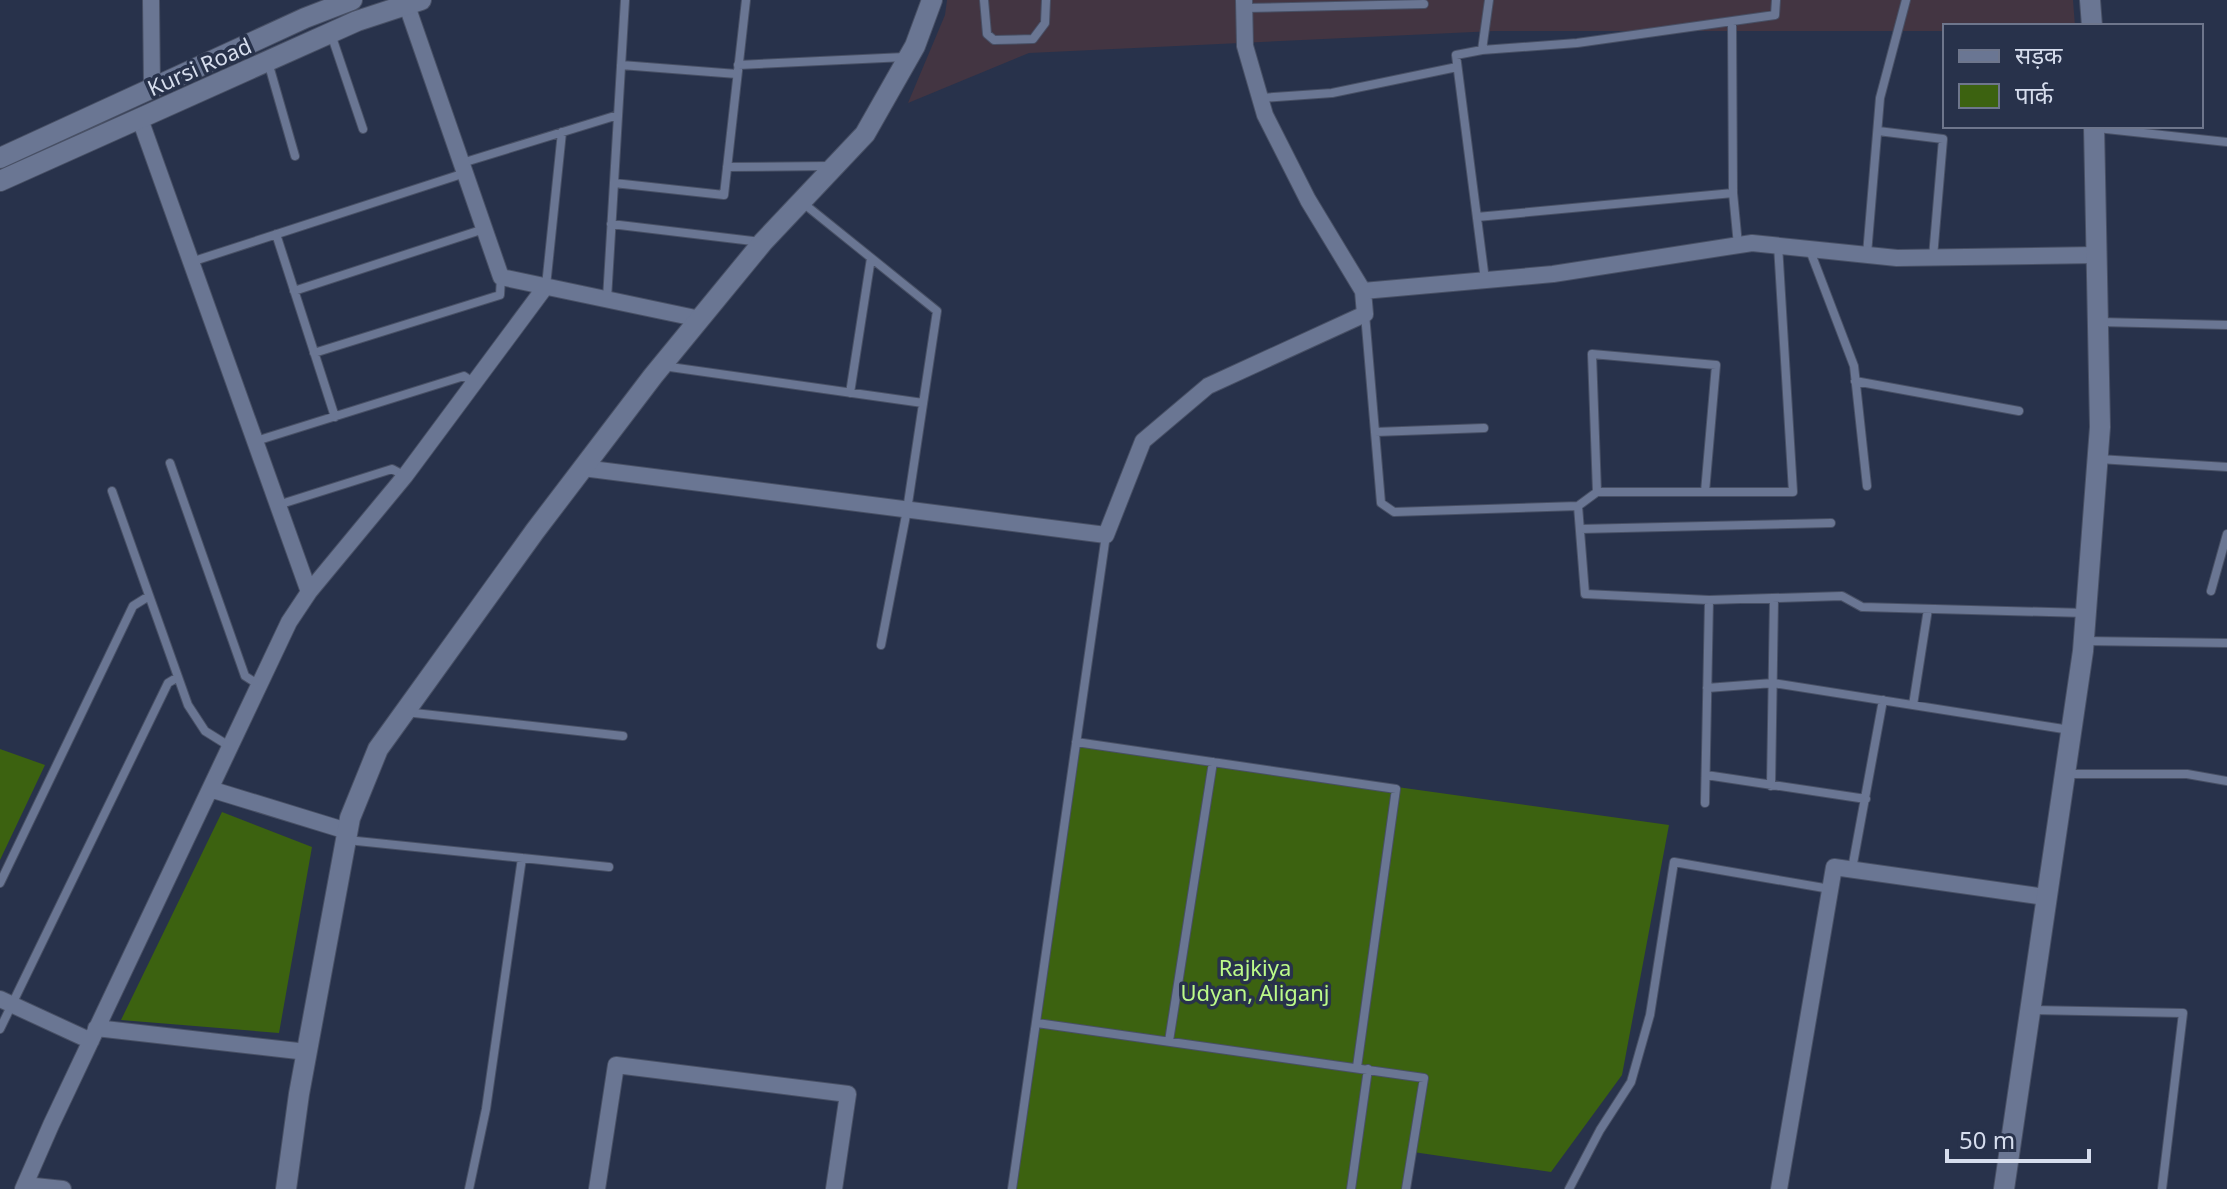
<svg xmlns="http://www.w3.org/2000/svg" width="2227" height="1189" viewBox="0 0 2227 1189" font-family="'Noto Sans','Noto Sans Devanagari',sans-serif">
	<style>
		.commercial { fill: #433542 }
		.green { fill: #3c6210 }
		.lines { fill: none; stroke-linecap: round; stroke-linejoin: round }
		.lane-casing { stroke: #485065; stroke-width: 10 }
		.street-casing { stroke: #485065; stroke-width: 18 }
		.secondary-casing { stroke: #485065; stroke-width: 22 }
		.lane { stroke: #6a7693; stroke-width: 8 }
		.street { stroke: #6a7693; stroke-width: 16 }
		.secondary { stroke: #6a7693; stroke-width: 20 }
		.labels { text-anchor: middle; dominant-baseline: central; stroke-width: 7; stroke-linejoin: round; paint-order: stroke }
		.street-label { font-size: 22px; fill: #d6dded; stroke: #28324b }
		.park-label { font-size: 22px; fill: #bcfa89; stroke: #28324b }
	</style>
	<rect width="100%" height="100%" fill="#28324b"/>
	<!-- commercial -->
	<path class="commercial" d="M947 0H2073L2075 26H1945V31H1495L1029 53 908 103 945 15Z"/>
	<!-- green -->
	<path class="green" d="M1076 742 1669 825 1622 1075 1551 1172 1413 1152 1406 1189H1012Z
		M0 749 45 765 0 860Z
		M222 812 312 847 279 1033 121 1020Z"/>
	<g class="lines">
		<defs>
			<path id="lane" d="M984 0 987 34 994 40 1033 39 1045 23 1046 0
				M1244 8 1424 4
				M1732 22 1733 193 1738 245
				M331 34 363 129
				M1482 50 1489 0
				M268 62 295 156
				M621 65 737 74
				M738 65 905 57
				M1261 98 1332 93 1457 67
				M2097 128 2227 142
				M1878 131 1943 139 1933 257
				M462 163 618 115
				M727 167 830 166
				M614 183 724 195 746 0
				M803 203 937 311 907 510 881 645
				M1477 217 1733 193
				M611 224 761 242
				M276 234 335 417
				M1809 248 1854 366 1867 486
				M1867 254 1880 98 1906 0
				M191 262 465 173
				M1485 280 1456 55 1482 50 1577 43 1775 15 1776 0
				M546 286 562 132
				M294 291 484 229
				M607 299 625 0
				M1365 314 1381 503 1394 512 1578 506 1597 492 1592 354 1716 365 1705 492
				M2099 322 2227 325
				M314 353 500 295 501 277
				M663 366 923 403
				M1855 381 2019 411
				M850 393 871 258
				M1375 432 1484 428
				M256 441 464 376 474 383
				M2099 459 2227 467
				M170 463 245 676 259 685
				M112 491 188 705 205 731 229 746
				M1597 492H1793L1778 245
				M278 505 392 469 405 476
				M1578 506 1585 594 1709 600 1842 596 1862 607 2085 613
				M1580 529 1831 523
				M2211 591 2227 534
				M2084 641 2227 643
				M1707 688 1773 683 2070 730
				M1913 705 1928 609
				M405 712 623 736
				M1076 742 1396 789 1357 1067
				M2064 774H2187L2227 781
				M1706 775 1866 799
				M1771 786 1774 598
				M1705 803 1709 600
				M347 840 609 867
				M1852 869 1883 700
				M0 883 133 606 149 596
				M2029 1010 2183 1013 2162 1189
				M1037 1023 1424 1078 1406 1189
				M0 1029 168 683 178 677
				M1169 1041 1213 762
				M469 1189 486 1109 522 858
				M1012 1189 1106 535
				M1351 1189 1368 1069
				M1569 1189 1600 1130 1631 1082 1650 1015 1674 862 1830 889"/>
			<path id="street" d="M151 0 152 88
				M405 0 501 277 700 319
				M140 119 309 592
				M1363 291 1553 274 1752 243 1897 258 2097 255
				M583 468 1106 535 1143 441 1208 386 1365 314 1363 291 1308 200 1265 115 1245 46 1244 0
				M210 789 347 831
				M0 999 91 1041
				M96 1028 307 1052
				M25 1185 63 1189
				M23 1189 51 1125 289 622 309 592 405 476 546 286
				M597 1189 616 1065 848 1094 834 1189
				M1779 1189 1834 867 2045 897"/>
			<path id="secondary" d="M2090 0 2092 26
				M0 158 305 18 352 0
				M0 181 357 21 421 0
				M286 1189 299 1094 350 818 378 749 535 531 653 376 763 242 865 134 915 46 932 0
				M2004 1189 2083 651 2100 427 2094 126"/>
		</defs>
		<!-- lane casing -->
		<use href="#lane" class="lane-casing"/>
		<!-- street casing -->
		<use href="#street" class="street-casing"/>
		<!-- secondary casing -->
		<use href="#secondary" class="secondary-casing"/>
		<!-- lane -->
		<use href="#lane" class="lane"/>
		<!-- street -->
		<use href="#street" class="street"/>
		<!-- secondary -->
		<use href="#secondary" class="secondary"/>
	</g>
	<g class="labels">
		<!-- street labels -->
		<g class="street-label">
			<text transform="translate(199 66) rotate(-24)">Kursi Road</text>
		</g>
		<!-- park labels -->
		<g class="park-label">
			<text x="1255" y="967">Rajkiya<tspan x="1255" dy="25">Udyan, Aliganj</tspan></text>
		</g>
	</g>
	<!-- legend -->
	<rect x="1943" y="24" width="260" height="104" fill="#28324b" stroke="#6e768c" stroke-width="2"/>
	<rect x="1959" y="50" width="40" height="12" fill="#6a7693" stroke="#6e768c" stroke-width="2"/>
	<text x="2015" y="64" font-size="24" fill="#d6dded">सड़क</text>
	<rect x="1959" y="84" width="40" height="24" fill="#3c6210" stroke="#6e768c" stroke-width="2"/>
	<text x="2015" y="104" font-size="24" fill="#d6dded">पार्क</text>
	<!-- scale -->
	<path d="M1947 1149v12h142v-12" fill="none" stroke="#d6dded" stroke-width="4"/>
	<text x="1959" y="1149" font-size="24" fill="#d6dded" stroke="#28324b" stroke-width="6" paint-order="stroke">50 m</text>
</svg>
